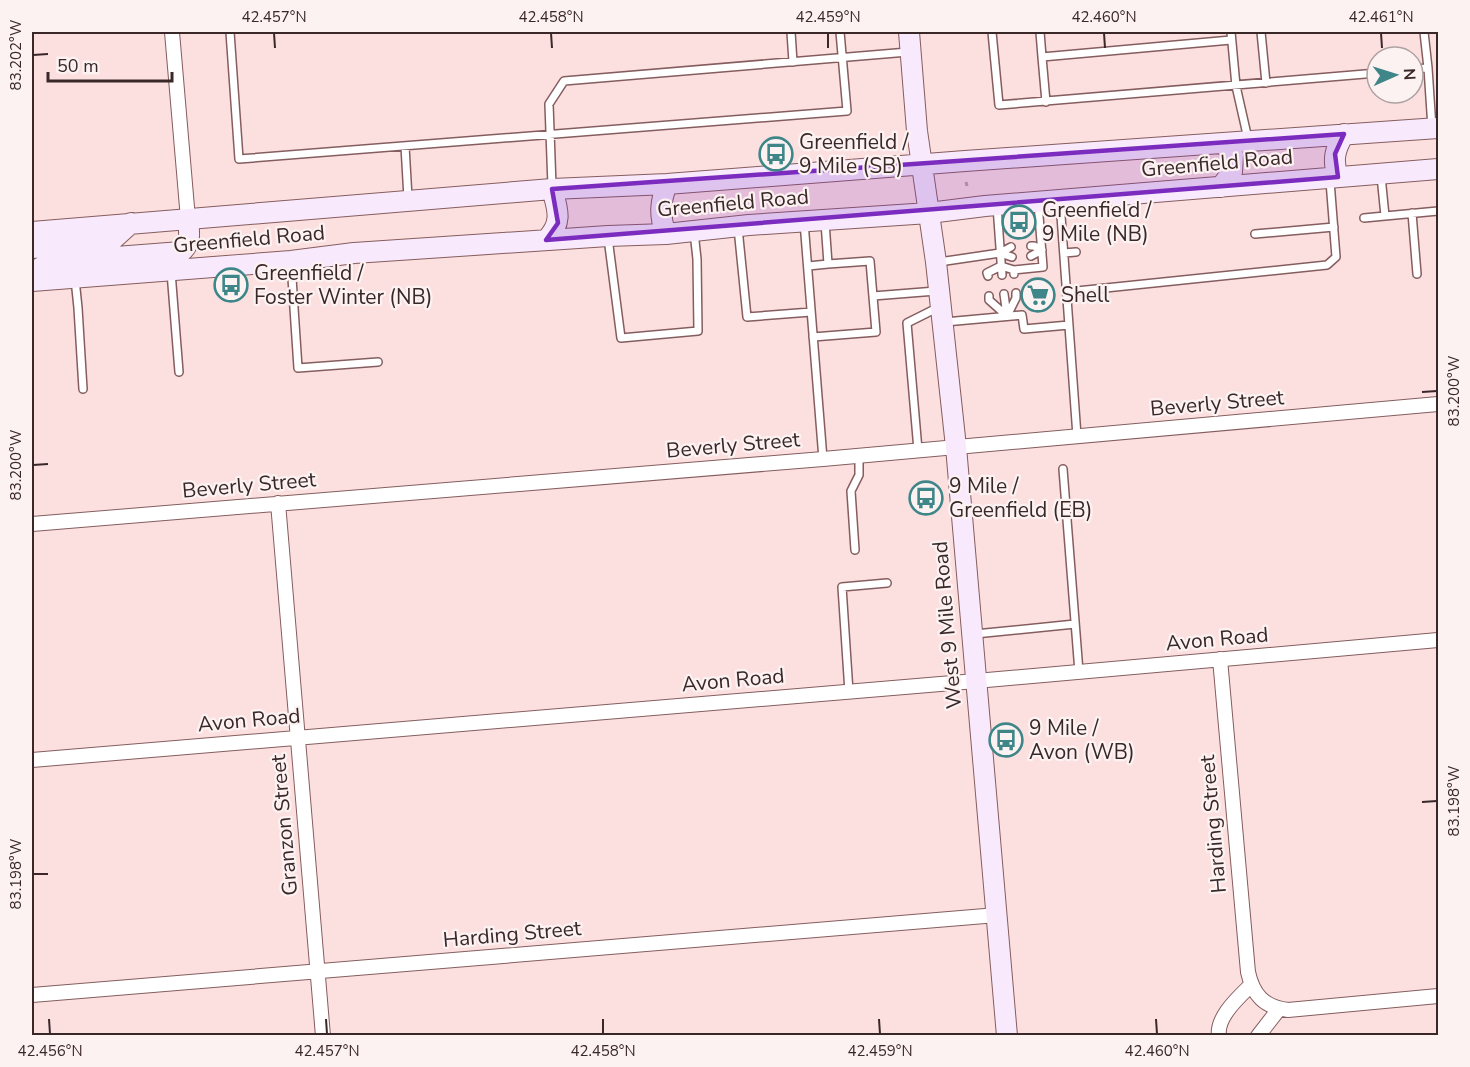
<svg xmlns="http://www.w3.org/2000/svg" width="1470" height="1067" viewBox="0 0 1470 1067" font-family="'Nunito Sans',sans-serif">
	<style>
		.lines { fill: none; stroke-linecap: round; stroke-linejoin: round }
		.lane-casing { stroke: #855d5e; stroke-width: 10 }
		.street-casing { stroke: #855d5e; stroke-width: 16 }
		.secondary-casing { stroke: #855d5e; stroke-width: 22 }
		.path { stroke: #bca3a4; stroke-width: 3; stroke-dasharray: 6 3; stroke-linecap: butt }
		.lane { stroke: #fff; stroke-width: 7 }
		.street { stroke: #fff; stroke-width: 14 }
		.secondary { stroke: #f8e9fc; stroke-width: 20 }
		.marked { fill: #7b2cbf; fill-opacity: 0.2; stroke: #7b2cbf; stroke-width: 4.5; stroke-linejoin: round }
		.ticks { fill: none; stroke: #3a2829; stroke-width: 2 }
		.labels { text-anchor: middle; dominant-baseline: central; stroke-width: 4.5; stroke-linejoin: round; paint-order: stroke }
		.poi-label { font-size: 21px; fill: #3a2829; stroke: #fcf2f2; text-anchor: start }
		.street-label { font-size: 21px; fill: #3a2829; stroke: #fcf2f2 }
		.neatline { fill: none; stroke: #3a2829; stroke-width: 2 }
		.ticks-label { font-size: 15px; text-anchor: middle; fill: #3a2829 }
	</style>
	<rect width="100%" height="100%" fill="#fce0e0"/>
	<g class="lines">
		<defs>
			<path id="lane" d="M230 32 239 159 847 111 840 32
				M791 32 793 62
				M992 32 999 105 1377 73
				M1040 32 1042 57
				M1231 32 1236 86 1248 139
				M1261 32 1266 83
				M1428 68 1432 128
				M1413 69 1428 68 1424 32
				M1046 102 1042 57 1231 40
				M405 146 408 198
				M1381 176 1385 216 1438 211
				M552 186 549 104 564 81 908 52
				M1060 202 1077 436
				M997 206 1002 275
				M1412 213 1417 274
				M1364 218 1385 216
				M804 222 823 459
				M738 228 747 317 811 312
				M1255 234 1334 227
				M608 238 621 338 698 331 697 259 694 232
				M1031 246H1034L1042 250 1031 256
				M1000 253 1011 247
				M1064 253 1076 252
				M939 262 1000 253 1012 257
				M291 263 298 368 378 362
				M808 266 828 264 825 222
				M1014 270 1043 267 1038 203
				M171 272 179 372
				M988 276 987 273 1001 266 1014 270V274
				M75 279 78 308 83 389
				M1067 292 1327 265 1336 257 1330 181
				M1004 294 1007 316
				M873 296 936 291
				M989 296V300L1007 316 1016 298V293
				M945 322 1022 315 1024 329 1069 325
				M813 337 876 332 870 261 828 264
				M918 450 907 323 939 307
				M1063 469 1079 672
				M855 550 851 491 859 475V455
				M975 634 1075 624
				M849 692 842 587 887 583"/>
			<path id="street" d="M172 32 188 219
				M278 503 323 1036
				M32 524 823 459 1438 404
				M1220 659 1248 972C1253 995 1264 1007 1288 1010L1438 996
				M32 760 976 681 1438 640
				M32 995 997 915
				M1219 1036C1216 1017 1239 997 1251 985
				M1258 1036 1279 1009"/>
			<path id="secondary" d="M909 32 917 131 936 262 956 447 1007 1036
				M1338 177C1332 160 1335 149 1344 134
				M1221 187 1232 172 1233 154 1223 143
				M32 232 552 189 667 184 965 161 1438 128
				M666 234C659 216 660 202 667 184
				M546 240C563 223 558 210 552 189
				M32 248 110 242 131 223
				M32 272 51 262 181 252C192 243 189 231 188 219
				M32 281 291 261 354 253 608 236 666 234 749 225 929 213 985 206 1438 169"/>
		</defs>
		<!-- lane casing -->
		<use href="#lane" class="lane-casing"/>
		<!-- street casing -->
		<use href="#street" class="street-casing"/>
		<!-- secondary casing -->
		<use href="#secondary" class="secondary-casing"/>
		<!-- path -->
		<path class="path" d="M966 182 967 186"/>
		<!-- lane -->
		<use href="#lane" class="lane"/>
		<!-- street -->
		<use href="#street" class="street"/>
		<!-- secondary -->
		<use href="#secondary" class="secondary"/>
	</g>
	<!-- marked area -->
	<path class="marked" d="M1344 134 1335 154 1338 177 546 240 558 223 552 189Z"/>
	<!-- ticks -->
	<path class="ticks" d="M274 33 275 48M551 33 552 48M828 33V48M1104 33 1105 48M1381 33 1382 48M33 55 48 54M1422 392 1437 391M33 465 48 464M1422 802 1437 801M33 874H48M49 1019 50 1034M326 1019 327 1034M603 1019V1034M879 1019 880 1034M1156 1019 1157 1034"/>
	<!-- icons -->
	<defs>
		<symbol id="bus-ring" viewBox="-11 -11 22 22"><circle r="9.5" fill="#fcf2f2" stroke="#3e8688" stroke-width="1.5"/><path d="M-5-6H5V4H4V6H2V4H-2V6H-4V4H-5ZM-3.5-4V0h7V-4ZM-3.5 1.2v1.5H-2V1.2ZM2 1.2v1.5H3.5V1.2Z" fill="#3e8688"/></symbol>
		<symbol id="supermarket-ring" viewBox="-11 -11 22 22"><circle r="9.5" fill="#fcf2f2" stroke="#3e8688" stroke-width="1.5"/><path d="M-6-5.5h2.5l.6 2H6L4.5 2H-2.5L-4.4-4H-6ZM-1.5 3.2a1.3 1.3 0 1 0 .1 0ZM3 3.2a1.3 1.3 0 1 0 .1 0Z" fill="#3e8688"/></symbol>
	</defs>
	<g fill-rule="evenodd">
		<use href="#bus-ring" x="757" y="135" width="38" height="38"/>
		<use href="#bus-ring" x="1000" y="203" width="38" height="38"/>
		<use href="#bus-ring" x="212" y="266" width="38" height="38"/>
		<use href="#supermarket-ring" x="1019" y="276" width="38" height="38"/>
		<use href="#bus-ring" x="907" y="479" width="38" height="38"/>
		<use href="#bus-ring" x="987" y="721" width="38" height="38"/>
	</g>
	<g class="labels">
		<!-- poi labels -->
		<g class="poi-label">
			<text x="799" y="142">Greenfield /<tspan x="799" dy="24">9 Mile (SB)</tspan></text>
			<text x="1042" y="210">Greenfield /<tspan x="1042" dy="24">9 Mile (NB)</tspan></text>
			<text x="254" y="273">Greenfield /<tspan x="254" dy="24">Foster Winter (NB)</tspan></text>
			<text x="1061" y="295">Shell</text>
			<text x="949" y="486">9 Mile /<tspan x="949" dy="24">Greenfield (EB)</tspan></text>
			<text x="1029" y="728">9 Mile /<tspan x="1029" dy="24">Avon (WB)</tspan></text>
		</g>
		<!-- street labels -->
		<g class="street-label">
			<text transform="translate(1217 163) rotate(-5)">Greenfield Road</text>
			<text transform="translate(733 203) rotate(-5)">Greenfield Road</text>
			<text transform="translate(249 239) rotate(-5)">Greenfield Road</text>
			<text transform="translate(1217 403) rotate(-5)">Beverly Street</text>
			<text transform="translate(733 445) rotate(-5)">Beverly Street</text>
			<text transform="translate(249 485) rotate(-5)">Beverly Street</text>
			<text transform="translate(947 625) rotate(-95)">West 9 Mile Road</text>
			<text transform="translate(1217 639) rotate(-5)">Avon Road</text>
			<text transform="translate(733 680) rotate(-5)">Avon Road</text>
			<text transform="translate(249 720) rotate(-5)">Avon Road</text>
			<text transform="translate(1213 824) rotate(-95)">Harding Street</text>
			<text transform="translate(284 825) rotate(-95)">Granzon Street</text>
			<text transform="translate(512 934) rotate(-5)">Harding Street</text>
		</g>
	</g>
	<!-- border -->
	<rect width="1470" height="1067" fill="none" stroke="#fcf2f2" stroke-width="66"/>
	<!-- north arrow -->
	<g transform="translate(1395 75) rotate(87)"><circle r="28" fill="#fcf2f2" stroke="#aea1a2" stroke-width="1.5"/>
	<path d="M0-4.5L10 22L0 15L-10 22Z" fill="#3e8688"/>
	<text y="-9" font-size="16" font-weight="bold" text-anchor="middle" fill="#3a2829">N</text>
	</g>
	<!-- scale -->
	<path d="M48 72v9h124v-9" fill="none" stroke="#3a2829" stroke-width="3"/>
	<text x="57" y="72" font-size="18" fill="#3a2829" stroke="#fcf2f2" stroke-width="4.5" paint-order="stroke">50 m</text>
	<rect x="33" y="33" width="1404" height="1001" class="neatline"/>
	<g class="ticks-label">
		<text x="274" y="22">42.457°N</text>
		<text x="551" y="22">42.458°N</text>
		<text x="828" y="22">42.459°N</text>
		<text x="1104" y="22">42.460°N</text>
		<text x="1381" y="22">42.461°N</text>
		<text transform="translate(16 55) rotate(-90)" y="5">83.202°W</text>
		<text transform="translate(1454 391) rotate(-90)" y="5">83.200°W</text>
		<text transform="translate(16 465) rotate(-90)" y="5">83.200°W</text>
		<text transform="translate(1454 801) rotate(-90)" y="5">83.198°W</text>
		<text transform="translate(16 874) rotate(-90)" y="5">83.198°W</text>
		<text x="50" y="1056">42.456°N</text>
		<text x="327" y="1056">42.457°N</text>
		<text x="603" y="1056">42.458°N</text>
		<text x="880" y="1056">42.459°N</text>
		<text x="1157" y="1056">42.460°N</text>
	</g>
</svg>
